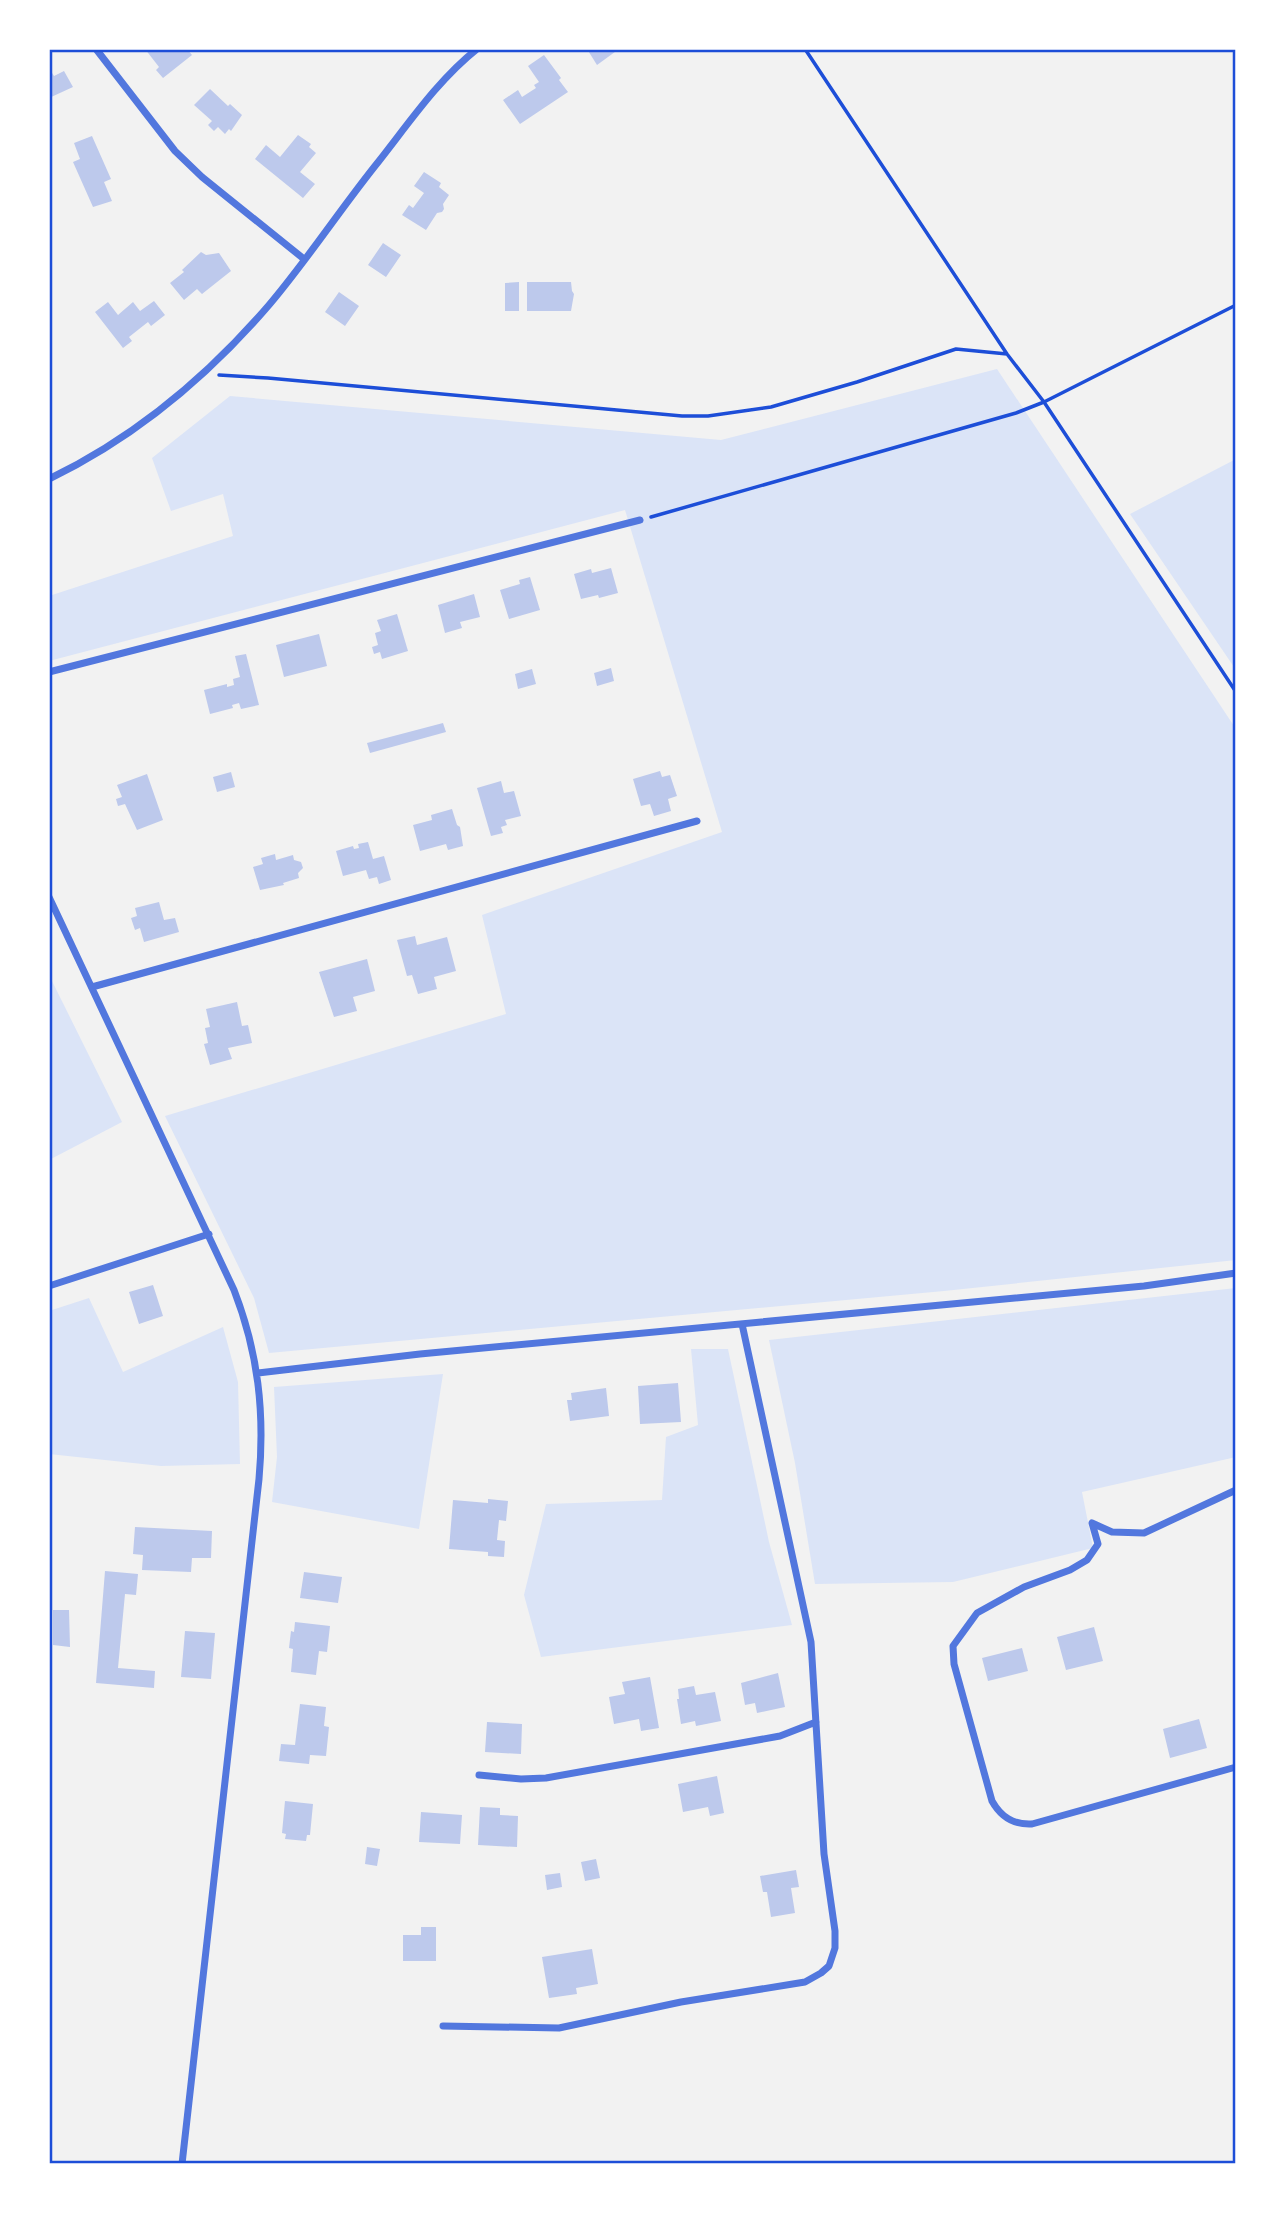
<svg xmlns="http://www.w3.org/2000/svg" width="1285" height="2213" viewBox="0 0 1285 2213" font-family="'Times New Roman',serif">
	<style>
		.green { fill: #dbe4f7 }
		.building { fill: #bdc9ec }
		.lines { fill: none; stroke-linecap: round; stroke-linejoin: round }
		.path { stroke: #1d4ed8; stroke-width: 3.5 }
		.minor { stroke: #5277de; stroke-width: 7 }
		.neatline { fill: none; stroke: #1d4ed8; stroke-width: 2.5 }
	</style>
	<rect width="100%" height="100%" fill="#f2f2f2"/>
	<!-- green -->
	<path class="green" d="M997 369 1236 729V1260L944 1291 269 1353 254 1298 165 1116 506 1014 482 915 722 832 625 510 49 661V596L233 536 223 494 171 511 152 458 230 396 721 440Z
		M1236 459V670L1130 514Z
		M49 975 122 1122 49 1160Z
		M1236 1288V1457L1082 1492 1093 1548 953 1582 815 1584 795 1463 769 1340Z
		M89 1298 123 1372 223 1327 238 1382 240 1464 161 1466 49 1454V1311Z
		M691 1349H728L769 1542 792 1625 541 1657 524 1595 546 1504 662 1500 666 1437 698 1425Z
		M443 1374 419 1529 272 1502 277 1457 274 1387Z"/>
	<!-- building -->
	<path class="building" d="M145 49H187L192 55 163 78 156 70 159 67Z
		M587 49H619L597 65Z
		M544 55 561 78 559 80 568 92 520 124 503 100 518 90 522 97 536 88 534 85 539 82 528 66Z
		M49 68 54 76 64 71 73 87 49 98Z
		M210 89 228 106 230 104 242 115 231 131 229 129 225 134 218 127 214 131 208 125 212 121 194 105Z
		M298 135 311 144 309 147 316 153 300 172 315 184 303 198 255 159 266 145 280 157Z
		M92 136 111 179 104 182 112 201 93 207 73 162 80 159 74 143Z
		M424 172 441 183 439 187 449 195 443 204 444 209 442 212 437 213 426 230 402 215 409 205 413 208 424 193 414 186Z
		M383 243 401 255 386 277 368 265Z
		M201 252 206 255 219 253 231 271 202 294 197 289 184 300 170 283 184 272 182 270Z
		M519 282V311H505V283Z
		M527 282H571L572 291 574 294 571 311H527Z
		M339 292 359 306 345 326 325 312Z
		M154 301 165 315 151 326 148 322 129 337 132 341 123 348 95 312 108 302 118 315 133 302 140 311Z
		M611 568 618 593 599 598 598 595 581 599 574 574 591 569 592 573Z
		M530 577 540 610 509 619 500 590 520 584 519 580Z
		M474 594 480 617 460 622 462 628 445 633 438 605Z
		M397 614 408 651 382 659 380 652 374 654 372 647 378 645 375 633 381 631 377 620Z
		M319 634 327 666 284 677 276 645Z
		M246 654 259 705 241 709 239 703 232 705 233 708 210 714 204 690 227 684V687L234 685 233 679 240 677 235 656Z
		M611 668 614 681 597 686 594 673Z
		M532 669 536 684 518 689 515 674Z
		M443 723 446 732 370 753 367 743Z
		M660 771 662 777 670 775 677 796 668 799 671 811 654 816 650 804 641 806 633 779Z
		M231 772 235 787 217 792 213 777Z
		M147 774 163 820 137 830 125 804 118 806 116 799 122 797 117 785Z
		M501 781 504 793 514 791 521 816 505 820 507 825 501 827 503 833 491 836 477 788Z
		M452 809 457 825 460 827 463 846 448 850 446 844 420 851 413 825 432 820 431 815Z
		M368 842 373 859 384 856 391 880 379 884 377 877 369 879 366 870 343 876 336 851 353 846 354 849 359 848 358 844Z
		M275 854 276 860 293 855 294 860 301 862 303 868 298 873 299 878 283 883 284 885 260 890 253 867 263 864 261 858Z
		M159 902 164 920 175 918 179 932 144 942 140 928 135 930 131 918 137 916 135 908Z
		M415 936 417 945 447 937 456 971 434 977 437 989 418 994 412 975 407 976 397 940Z
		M367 959 375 991 353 997 357 1011 334 1017 319 972Z
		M237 1002 242 1026 248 1025 252 1043 228 1048 232 1059 210 1065 204 1044 208 1043 205 1028 210 1027 206 1009Z
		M153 1285 163 1316 139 1324 129 1292Z
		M678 1383 681 1422 640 1424 638 1386Z
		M606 1388 609 1416 570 1421 567 1400H572L571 1393Z
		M488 1499 508 1501 506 1521 499 1520 497 1540 505 1541 504 1557 488 1556V1552L449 1549 453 1500 488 1503Z
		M135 1527 212 1531 211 1558H192L191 1572 142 1570 143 1555 133 1554Z
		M105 1571 138 1574 136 1595 125 1594 118 1668 155 1671 154 1688 96 1683Z
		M304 1572 342 1577 338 1603 300 1598Z
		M53 1610H69L70 1647 53 1645Z
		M295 1622 330 1626 327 1652 319 1651 316 1675 291 1672 293 1649 289 1648 291 1631 294 1632Z
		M1094 1627 1103 1661 1066 1670 1057 1637Z
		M185 1631 215 1633 211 1679 181 1677Z
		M1022 1648 1028 1671 988 1681 982 1658Z
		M778 1673 785 1707 757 1713 755 1703 745 1705 741 1683Z
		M650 1677 659 1728 641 1731 639 1719 614 1724 609 1697 625 1694 622 1682Z
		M694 1686 696 1695 715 1692 721 1721 696 1726 695 1721 681 1724 677 1699H679L678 1689Z
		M300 1704 326 1707 324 1726 329 1727 326 1756 310 1755 309 1764 279 1761 281 1744 295 1745Z
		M1199 1719 1207 1748 1170 1758 1163 1729Z
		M487 1722 522 1724 521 1754 485 1752Z
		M717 1776 724 1813 710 1816 708 1807 683 1812 678 1784Z
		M285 1801 313 1804 310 1835H307L306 1841 285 1839 286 1834 282 1833Z
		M480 1807 500 1808V1815L518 1816 517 1847 478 1845Z
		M421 1812 462 1815 460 1844 419 1842Z
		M367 1847 380 1849 377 1866 365 1864Z
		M596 1859 600 1878 585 1881 581 1862Z
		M796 1870 799 1887 791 1888 795 1913 771 1917 767 1892H763L760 1876Z
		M560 1873 562 1887 547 1890 545 1875Z
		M421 1927H436V1961H403V1935H421Z
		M592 1949 598 1984 576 1988 577 1994 549 1998 542 1957Z"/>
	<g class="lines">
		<!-- path -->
		<path class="path" d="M805 49 1007 354 1044 402 1236 692
			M219 375 268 378 682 416H708L771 407 857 382 956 349 1007 354
			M651 517 1016 413 1044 402 1236 305"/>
		<!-- minor -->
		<path class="minor" d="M96 49 175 151 202 177 304 259
			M49 479C134 438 208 376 269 305 308 259 341 208 379 161 409 123 438 80 477 49
			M49 672 640 520
			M49 897 234 1290C258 1352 265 1412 259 1479L182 2164
			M92 987 697 821
			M49 1286 209 1234
			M258 1373 420 1354 1144 1286 1236 1273
			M1236 1490 1144 1533 1112 1532 1092 1523 1098 1544 1087 1560 1070 1570 1024 1587 977 1613 953 1646 954 1664 992 1801C1001 1817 1013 1825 1032 1824L1236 1767
			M479 1775 521 1779 546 1778 780 1736 816 1722
			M443 2026 559 2028 681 2002 805 1982 821 1973 829 1966 835 1948V1931L824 1854 811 1642 742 1324"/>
	</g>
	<!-- border -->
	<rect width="1285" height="2213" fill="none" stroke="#ffffff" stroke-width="102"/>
	<rect x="51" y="51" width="1183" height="2111" class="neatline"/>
</svg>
